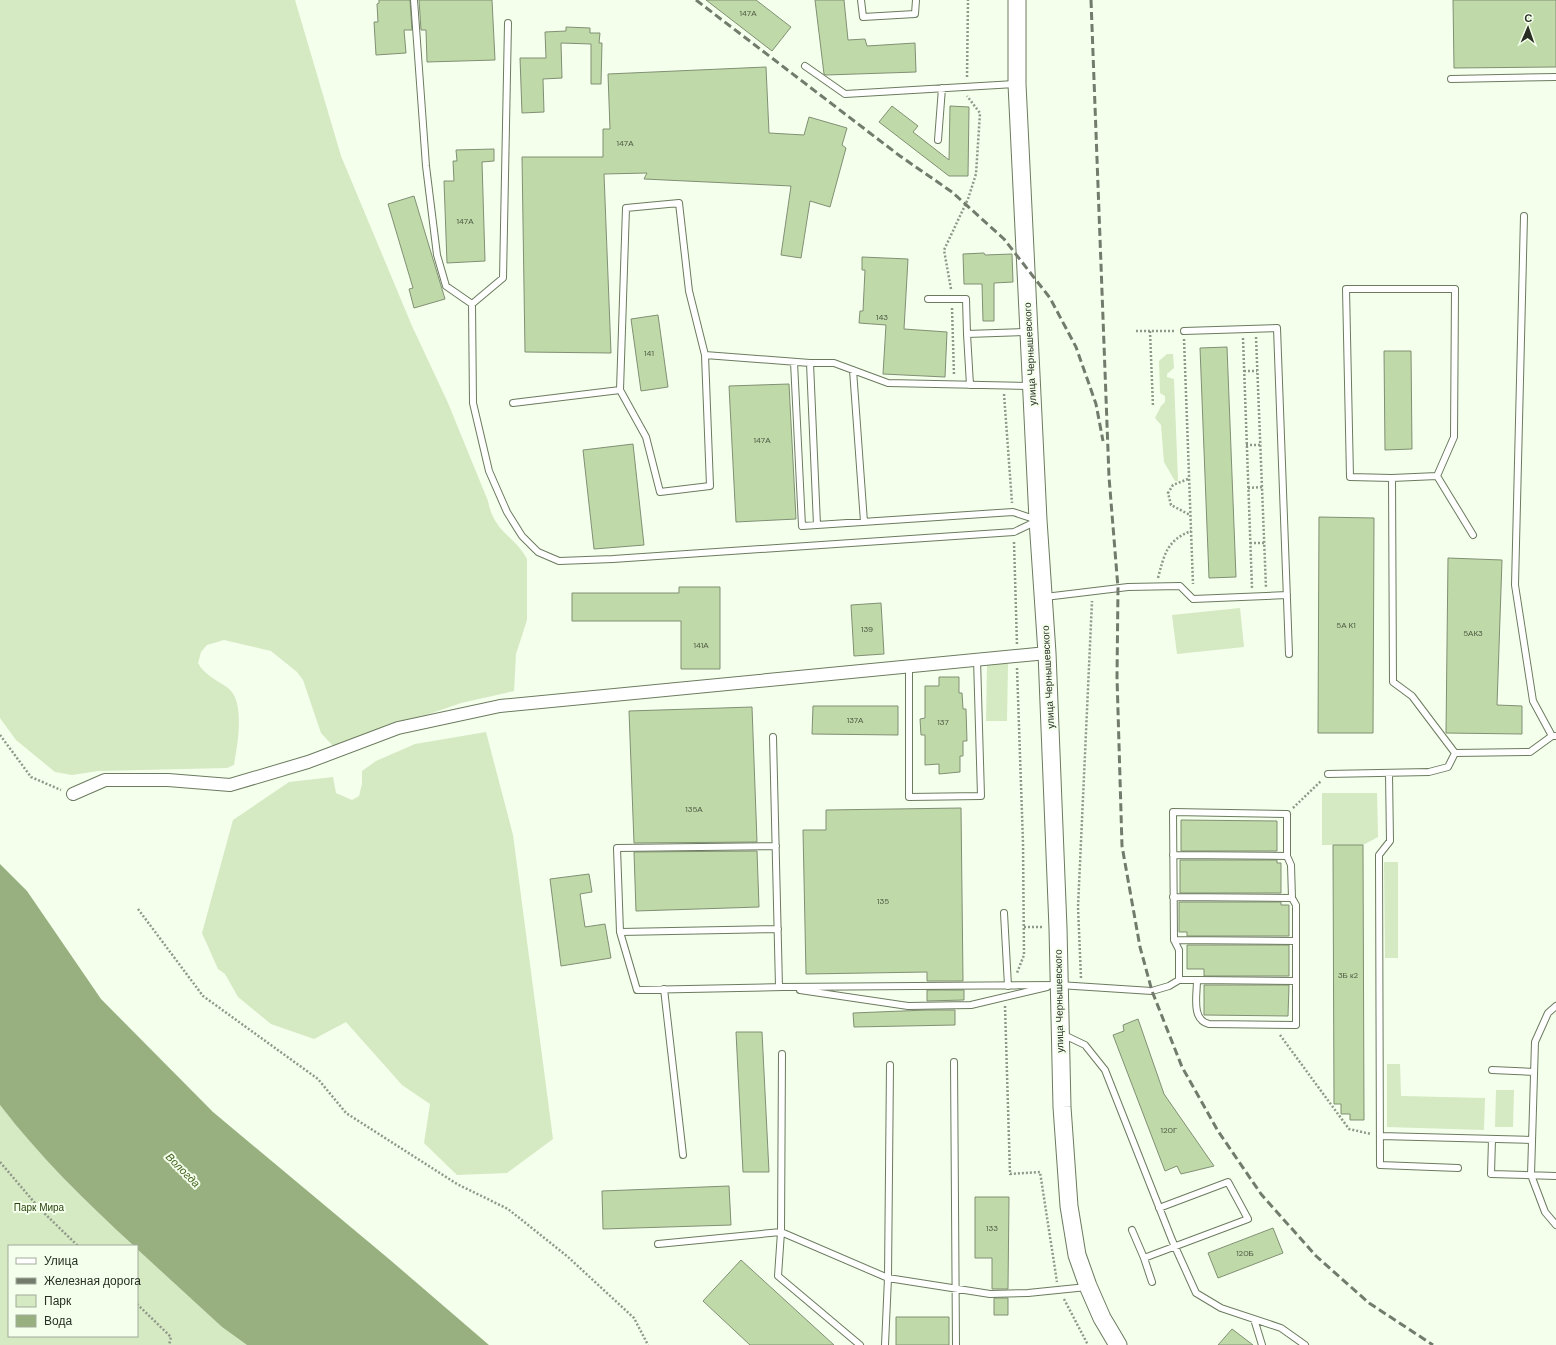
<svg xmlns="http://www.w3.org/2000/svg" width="1556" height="1345" viewBox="0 0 1556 1345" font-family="'DM Sans',sans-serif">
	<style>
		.green { fill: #d5e9c3 }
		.water { fill: #98b080 }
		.building { fill: #bfd9a8; stroke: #819074 }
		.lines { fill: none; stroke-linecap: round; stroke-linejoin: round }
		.lane-casing { stroke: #6c7b5f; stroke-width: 8 }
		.street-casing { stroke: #6c7b5f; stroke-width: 14 }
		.secondary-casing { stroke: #6c7b5f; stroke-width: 19 }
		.path { stroke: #909889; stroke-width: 2.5; stroke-dasharray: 2 2; stroke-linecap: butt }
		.lane { stroke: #fff; stroke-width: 6 }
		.street { stroke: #fff; stroke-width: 12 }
		.secondary { stroke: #fff; stroke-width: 17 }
		.rail { stroke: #737b6d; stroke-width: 3; stroke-dasharray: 8 4; stroke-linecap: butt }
		.labels { text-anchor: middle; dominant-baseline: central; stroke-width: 4; stroke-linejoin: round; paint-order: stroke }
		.number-label { font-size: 8px; fill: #4e5944 }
		.street-label { font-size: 10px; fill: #282e23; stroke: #f4ffec }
		.park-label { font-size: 10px; fill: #2c430f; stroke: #f4ffec }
		.water-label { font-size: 11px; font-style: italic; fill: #44621e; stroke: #f4ffec }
	</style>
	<rect width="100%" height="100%" fill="#f4ffec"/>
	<!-- green -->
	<path class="green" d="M0 0H295L341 156 412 326 448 403 488 501C494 533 515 536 527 559V620L516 654 514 691 461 703 334 747 321 733 303 680 297 672 271 651 224 640 207 645 201 652 198 663C204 675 217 680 228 688 246 702 237 746 234 765L227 768 98 771 72 775 55 772 16 740 0 718Z
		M1167 354H1173L1174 368 1167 374V377L1174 379 1178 481H1175L1164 462 1161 425 1155 418 1161 406 1165 402V396L1160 393 1159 361Z
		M1240 608 1244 647 1177 654 1172 615Z
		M987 664H1008L1007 721H986Z
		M486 732 513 835 553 1139 507 1173 457 1175 424 1143 430 1104 402 1085 346 1022 314 1039 271 1024 238 997 225 974 218 969 202 933 233 820 289 782 333 777 336 793 352 800 359 796 362 784V771L376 761 415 744Z
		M1322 793H1377L1378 837 1363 845H1322Z
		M1384 862H1398V958H1385Z
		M1387 1064H1400L1401 1096 1485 1098 1484 1130 1387 1127Z
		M1496 1090H1514L1513 1127H1495Z
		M0 1105C39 1156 86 1202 134 1246H9V1336H137V1249L222 1327 247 1345H0Z"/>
	<!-- water -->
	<path class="water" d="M0 864 27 891 101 999 213 1112 389 1259 489 1345H247L222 1327 137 1249V1246H134C86 1202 39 1156 0 1105Z"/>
	<!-- building -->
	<path class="building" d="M379 0H410L412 30H404L406 53 376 55 374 22H378L377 4 379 3Z
		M419 0H492L495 60 427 62 426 30H421Z
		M706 0H756L791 27 772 51Z
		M815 0H844L848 40 865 39 867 46 915 43 916 72 826 75 824 74Z
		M1453 0H1556V67L1454 68Z
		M566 27 590 28V33H600L599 43H602L601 84H591V44L561 43 562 78 543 79 544 112 522 113 520 58H546L545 32 566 31Z
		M766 67 769 133 804 135 809 117 847 128 842 145 846 148 830 207 810 201 801 258 781 255 791 186 644 179 647 173 604 174 611 353 525 352 522 157H603V129H610L608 74Z
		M892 106 918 126 913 132 949 160 950 106 969 107 968 176H949L879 122Z
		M494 149V161L482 162 485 261 447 263 444 181H454L453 161H457L456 150Z
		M414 196 445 299 414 308 409 289 413 288 388 204Z
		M984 253 985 255 1012 254 1013 282 994 283V321H983L982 284H964L963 254Z
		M862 257 908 259 904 329 947 332 945 377 883 374 886 325 859 323 860 311H863L865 270H862Z
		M658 315 668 387 641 391 631 319Z
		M1227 347 1236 577 1209 578 1200 348Z
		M1384 351H1411L1412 449 1385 450Z
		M789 384 796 519 736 522 729 386Z
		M633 444 644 545 594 549 583 450Z
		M1319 517 1374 518 1373 733H1318Z
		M1448 558 1502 560 1497 705 1522 706V734L1446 733Z
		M679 587H720V669H681V621H572V593H679Z
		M881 603 884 654 854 656 851 605Z
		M939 677H959V693H962L963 709H966L967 741H963V756H960V772L939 774V764L925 765V735H921L920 719 925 718V686H939Z
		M813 706H898V735L812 734Z
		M752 707 757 842 634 843 629 711Z
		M961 808 963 981H927V972L806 974 803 830H826V810Z
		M1181 820 1277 821V851H1181Z
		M1333 845H1363L1364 1120H1350V1114H1341V1104H1334Z
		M757 851 759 907 636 911 634 852Z
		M1180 860H1277V863H1281V893H1180Z
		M589 874 592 892 580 894 585 927 605 924 611 958 561 966 550 879Z
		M1179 902H1281V905H1289V936H1187V932H1179Z
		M1187 945H1289V976H1204V969H1187Z
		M1204 985H1289L1288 1016 1204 1015Z
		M927 990H964V1000L927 1001Z
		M927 1010H955V1025L854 1027 853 1013Z
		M1138 1019 1164 1094 1214 1166 1181 1174 1177 1166 1165 1171 1113 1035 1124 1031 1123 1025Z
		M736 1032H762L769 1172H743Z
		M729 1186 731 1225 603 1229 602 1191Z
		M975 1197H1009L1008 1289H992V1258H975Z
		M1273 1228 1283 1253 1218 1278 1208 1253Z
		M741 1260 834 1345H750L703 1301Z
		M994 1298H1008V1315H994Z
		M896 1317H949V1345H896Z
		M1232 1329 1253 1345H1218Z"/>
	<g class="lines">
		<defs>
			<path id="lane" d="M414 0 426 166 437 255 446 286 472 304 473 403 489 471 507 512 522 536 538 552 559 561 613 559 1014 532 1037 521
				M861 0 863 17 915 14 916 0
				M805 66 845 94 1015 84
				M1451 79 1556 77
				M938 140 942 88
				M1524 216 1515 585 1533 701 1552 736H1556
				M928 299H966L967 334
				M472 304 503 278 508 23
				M1184 331 1277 328 1289 654
				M794 362 802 526 817 525
				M810 363 817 525 1013 512 1037 520
				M853 370 864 522
				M970 385 967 334 1027 332
				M620 390 646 437 660 492 710 486 705 355
				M513 403 620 390 626 208 679 203 689 291 705 355 810 363H834L888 383 1030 386
				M1437 476 1473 535
				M1045 597 1128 587 1180 586 1193 599 1287 595
				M909 666V797L981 796 977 659
				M773 737 779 987 1059 985 1152 991 1169 986 1179 980H1197C1197 995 1191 1020 1209 1024L1296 1025V905L1292 898 1291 865 1287 856V814L1173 812 1174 940 1179 950V980
				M1455 753 1530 752 1552 736
				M1328 774 1429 772 1448 767 1455 753 1412 696 1393 682 1392 478 1350 477 1346 289H1455L1454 437 1437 476 1392 478
				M1389 774 1390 841 1379 855 1380 1165 1458 1168
				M776 846 617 848 620 932 778 929
				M1173 855 1287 856
				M1173 897 1292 898
				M1004 913 1008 986
				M620 932 637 990 783 987
				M1174 940 1296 941
				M1197 980 1296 981
				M664 989 683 1155
				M800 990 908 1006 971 1005 1047 987
				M1556 1006 1548 1013 1535 1042 1531 1175 1545 1212 1556 1225
				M1062 1034 1085 1045 1105 1070 1172 1240 1196 1293 1221 1308 1281 1328 1305 1345
				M782 1054 781 1232 778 1276 860 1345
				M954 1062 956 1345
				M1492 1070 1534 1072
				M1380 1136 1532 1140
				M1492 1139 1491 1174 1556 1176
				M1132 1230 1144 1258 1248 1219 1228 1182 1159 1208
				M658 1244 781 1232 888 1278 990 1294 1028 1293 1087 1287
				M1144 1258 1152 1282
				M1254 1319 1262 1345
				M885 1345 888 1278 890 1065"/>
			<path id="street" d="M73 794 105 780H168L230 785 308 762 398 728 500 706 1047 653"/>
			<path id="secondary" d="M1017 0V84L1038 520 1047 653 1058 928 1062 1107 1069 1206 1077 1255 1088 1286 1102 1318 1118 1345"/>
		</defs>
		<!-- lane casing -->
		<use href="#lane" class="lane-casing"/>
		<!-- street casing -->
		<use href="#street" class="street-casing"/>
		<!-- secondary casing -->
		<use href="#secondary" class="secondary-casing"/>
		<!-- path -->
		<path class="path" d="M967 77 968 0
			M951 289 944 250 968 199 976 174 980 113 967 96
			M952 308 954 375
			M1136 331H1175
			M1150 331 1153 407
			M1256 337 1266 588
			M1243 338 1252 588
			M1184 339 1193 584
			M1244 371H1257
			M1004 394 1012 503
			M1246 445H1260
			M1188 479 1173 485 1168 493 1171 505 1190 515
			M1248 488 1262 487
			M1014 542 1017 645
			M1250 543H1264
			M1158 578C1164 555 1167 540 1191 531
			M1017 668 1023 843 1024 955 1017 973
			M0 735 31 777 61 790
			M1293 808 1321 781
			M138 909 203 996 318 1079 346 1113 457 1184 508 1209 568 1257 634 1318 648 1345
			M1024 927H1044
			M1081 978 1078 907 1092 601
			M1005 1006 1010 1174 1040 1172 1057 1282
			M1280 1035 1349 1129 1371 1134
			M0 1162 40 1209 78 1246
			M1064 1299 1088 1345
			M137 1304 171 1337 169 1345"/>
		<!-- lane -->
		<use href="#lane" class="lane"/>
		<!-- street -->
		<use href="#street" class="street"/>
		<!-- secondary -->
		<use href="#secondary" class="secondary"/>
		<!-- rail -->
		<path class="rail" d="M696 0 900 156 952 192 1004 239 1050 298 1076 347 1096 404 1103 441
			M1091 0 1109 477 1118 588 1117 677 1122 846 1140 947 1152 991 1182 1067 1218 1131 1261 1194 1316 1256 1369 1303 1433 1345"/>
	</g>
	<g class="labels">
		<!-- number labels -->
		<g class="number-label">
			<text x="748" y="13">147А</text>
			<text x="625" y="143">147А</text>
			<text x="465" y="221">147А</text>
			<text x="882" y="317">143</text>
			<text x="649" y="353">141</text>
			<text x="762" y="440">147А</text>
			<text x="1346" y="625">5А К1</text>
			<text x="867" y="629">139</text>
			<text x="1473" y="633">5АК3</text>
			<text x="701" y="645">141А</text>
			<text x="855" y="720">137А</text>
			<text x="943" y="722">137</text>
			<text x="694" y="809">135А</text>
			<text x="883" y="901">135</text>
			<text x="1348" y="975">3Б к2</text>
			<text x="1169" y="1130">120Г</text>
			<text x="992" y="1228">133</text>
			<text x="1245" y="1253">120Б</text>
		</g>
		<!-- street labels -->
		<g class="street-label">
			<text transform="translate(1030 354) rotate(-93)">улица Чернышевского</text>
			<text transform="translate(1048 677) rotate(-93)">улица Чернышевского</text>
			<text transform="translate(1059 1001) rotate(-91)">улица Чернышевского</text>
		</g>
		<!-- park labels -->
		<g class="park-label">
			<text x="39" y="1207">Парк Мира</text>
		</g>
		<!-- water labels -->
		<g class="water-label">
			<text transform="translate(183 1170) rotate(45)">Вологда</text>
		</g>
	</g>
	<!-- legend -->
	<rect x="8" y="1245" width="130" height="92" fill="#f4ffec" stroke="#a2ab9c"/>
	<rect x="16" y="1258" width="20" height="6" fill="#ffffff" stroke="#a2ab9c"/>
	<text x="44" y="1265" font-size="12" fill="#282e23">Улица</text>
	<rect x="16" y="1278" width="20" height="6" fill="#737b6d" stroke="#a2ab9c"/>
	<text x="44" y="1285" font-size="12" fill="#282e23">Железная дорога</text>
	<rect x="16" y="1295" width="20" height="12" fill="#d5e9c3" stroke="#a2ab9c"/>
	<text x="44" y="1305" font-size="12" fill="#282e23">Парк</text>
	<rect x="16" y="1315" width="20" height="12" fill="#98b080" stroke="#a2ab9c"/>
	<text x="44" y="1325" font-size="12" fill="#282e23">Вода</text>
	<!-- north arrow -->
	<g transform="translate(1528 28) rotate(2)" stroke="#f4ffec" stroke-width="3" paint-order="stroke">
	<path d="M0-3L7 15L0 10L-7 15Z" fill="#282e23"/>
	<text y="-6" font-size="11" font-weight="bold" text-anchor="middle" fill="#282e23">С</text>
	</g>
</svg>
